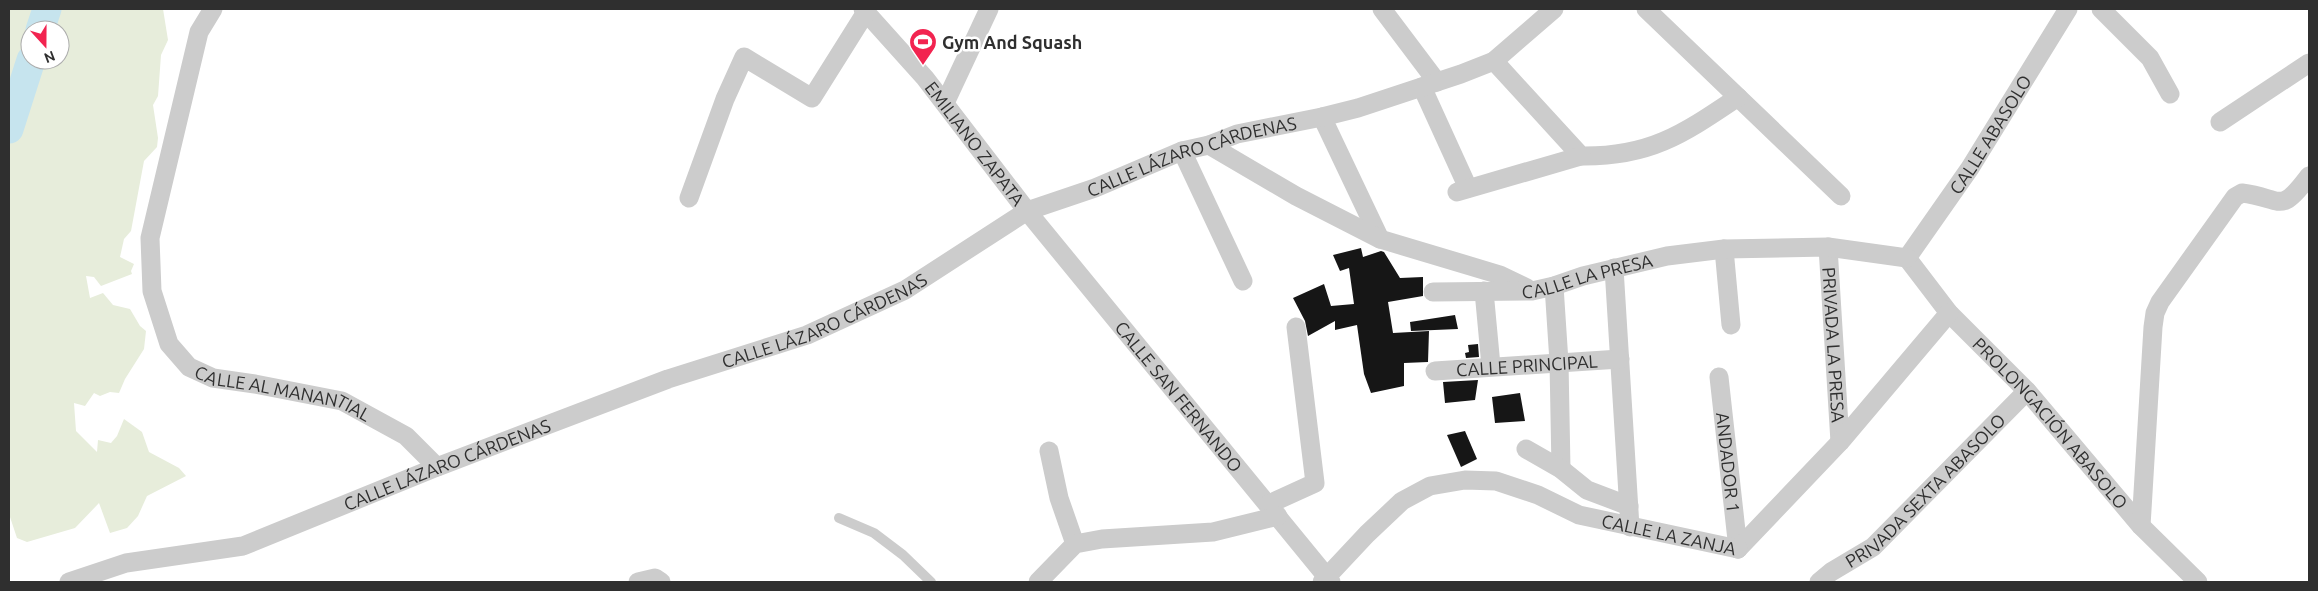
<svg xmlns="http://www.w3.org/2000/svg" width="2318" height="591" viewBox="0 0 2318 591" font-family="Ubuntu,sans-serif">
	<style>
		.green { fill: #e7eddb; fill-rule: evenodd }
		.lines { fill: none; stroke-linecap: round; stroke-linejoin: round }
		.river { stroke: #c6e4ee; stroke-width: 29 }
		.building { fill: #161616 }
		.lane { stroke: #ccc; stroke-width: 10 }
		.street { stroke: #ccc; stroke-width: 19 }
		.labels { text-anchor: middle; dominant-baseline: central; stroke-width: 5; stroke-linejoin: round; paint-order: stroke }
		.poi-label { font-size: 18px; font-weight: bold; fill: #2f2f2f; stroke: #fff; text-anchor: start }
		.street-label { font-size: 18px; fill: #2f2f2f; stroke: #fff }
	</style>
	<rect width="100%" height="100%" fill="#fff"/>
	<!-- green -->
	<path class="green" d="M9 9H163L168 40 161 55 158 96 153 105 158 138 157 147 144 161 131 231 124 239 120 257 134 264 131 271 132 274 101 286 94 277 86 276 90 298 103 293 113 305 130 309 140 326 146 331 144 349 125 379 119 393 110 392 100 396 94 393 85 406 74 403 76 431 97 452 98 440 111 443 117 436 124 419 142 432 149 452 179 468 186 476 147 496 138 516 127 528 110 533 99 503 75 528 27 542 17 538 9 514ZM30 30H60V60H30Z"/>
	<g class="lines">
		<!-- river -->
		<path class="river" d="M40 30 47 9
			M9 129 31 60"/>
	</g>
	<!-- building -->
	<path class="building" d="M1361 248 1363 257 1381 251 1384 252 1400 278 1423 277V296L1388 302 1393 333 1429 331 1428 362 1404 363V386L1371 393 1364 374 1357 325 1335 330V321L1308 336 1305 321 1293 298 1324 284 1331 306 1354 304 1349 268 1340 271 1333 255Z
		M1455 315 1458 329 1411 331 1410 322Z
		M1478 344 1479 357 1466 358 1465 353 1469 352 1468 345Z
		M1478 380 1475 400 1445 403 1443 382Z
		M1520 393 1525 421 1495 423 1492 397Z
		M1465 431 1477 459 1461 467 1447 435Z"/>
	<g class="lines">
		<!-- lane -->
		<path class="lane" d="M839 518 874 533 903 555 931 582"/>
		<!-- street -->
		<g class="street">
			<path id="s1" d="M213 9 199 32 150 238 152 291 169 344 189 367 213 378 255 384 342 401 406 436 437 467"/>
			<path id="s2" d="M863 9 925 78 1027 211 1331 582"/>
			<path d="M1382 9 1437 82"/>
			<path d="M1646 9 1841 196"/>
			<path d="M2101 9 2150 58 2170 94"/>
			<path d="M1494 61 1581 156C1650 157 1683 134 1738 97"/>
			<path d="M1422 87 1468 188"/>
			<path d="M945 103 989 9"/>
			<path d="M1322 117 1380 239"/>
			<path d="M2220 122 2309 63"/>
			<path d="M1209 145 1296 196 1380 239 1500 275 1527 288"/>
			<path d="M1182 151 1243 281"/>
			<path d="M1457 192 1581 156"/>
			<path d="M689 198 725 99 744 57 812 98 866 12"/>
			<path id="s3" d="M1828 247 1840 442"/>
			<path d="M1724 249 1731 325"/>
			<path id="s4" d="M1907 258 1949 313 2027 391 2141 526 2198 582"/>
			<path id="s5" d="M1907 258 1970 168 2068 9"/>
			<path d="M1614 268 1630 527"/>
			<path d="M1554 286 1559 362 1561 469"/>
			<path d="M1484 291 1491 366"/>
			<path id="s6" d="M1433 292 1532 291 1554 286 1583 276 1667 256 1724 249 1828 247 1907 258"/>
			<path id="s7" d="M1435 371 1620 359"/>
			<path id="s8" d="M1719 377 1738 549"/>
			<path d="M1526 449 1561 469 1587 490 1629 506"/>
			<path d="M1049 451 1059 498 1075 544"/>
			<path d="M1269 504 1315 483 1296 327"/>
			<path d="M2141 526 2153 327 2155 313 2160 302 2235 197 2242 193C2283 198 2279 216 2309 176"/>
			<path d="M1738 549 1840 442 1949 313"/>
			<path id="s9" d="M69 582 126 563 243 546 437 467 668 379 807 335 905 290 1027 211 1095 188 1182 151 1209 145 1237 134 1322 117 1358 108 1461 74 1494 61 1554 9"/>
			<path d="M638 582 655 578 661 582"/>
			<path d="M1038 582 1075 544 1102 539 1213 532 1278 516"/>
			<path id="s10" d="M1322 582 1367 534 1402 501 1430 486 1465 480 1496 481 1538 495 1579 515 1738 549"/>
			<path id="s11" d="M1819 582 1831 572 1873 547 2027 391"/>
		</g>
	</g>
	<!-- icons -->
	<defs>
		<symbol id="stadium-pin" viewBox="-11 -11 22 30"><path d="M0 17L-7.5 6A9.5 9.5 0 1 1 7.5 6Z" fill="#f22450" stroke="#fff"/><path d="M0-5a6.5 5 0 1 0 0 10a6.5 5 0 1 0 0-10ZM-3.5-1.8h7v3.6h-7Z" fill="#fff"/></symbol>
	</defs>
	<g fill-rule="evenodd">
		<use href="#stadium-pin" x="907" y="26" width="32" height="43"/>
	</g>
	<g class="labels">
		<!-- poi labels -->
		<g class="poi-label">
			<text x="942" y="42">Gym And Squash</text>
		</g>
		<!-- street labels -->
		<g class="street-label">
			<text stroke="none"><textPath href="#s5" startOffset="149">CALLE ABASOLO</textPath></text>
			<text stroke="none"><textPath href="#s2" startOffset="175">EMILIANO ZAPATA</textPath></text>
			<text stroke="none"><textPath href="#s9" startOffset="1208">CALLE LÁZARO CÁRDENAS</textPath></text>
			<text stroke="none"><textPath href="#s6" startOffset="156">CALLE LA PRESA</textPath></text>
			<text stroke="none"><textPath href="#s9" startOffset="802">CALLE LÁZARO CÁRDENAS</textPath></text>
			<text stroke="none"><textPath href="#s3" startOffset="98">PRIVADA LA PRESA</textPath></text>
			<text stroke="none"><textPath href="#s7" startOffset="92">CALLE PRINCIPAL</textPath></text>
			<text stroke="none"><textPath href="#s1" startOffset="476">CALLE AL MANANTIAL</textPath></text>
			<text stroke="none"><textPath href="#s2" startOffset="500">CALLE SAN FERNANDO</textPath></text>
			<text stroke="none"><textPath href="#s4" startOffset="219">PROLONGACIÓN ABASOLO</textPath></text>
			<text stroke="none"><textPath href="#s8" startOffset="86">ANDADOR 1</textPath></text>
			<text stroke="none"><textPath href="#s9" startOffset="398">CALLE LÁZARO CÁRDENAS</textPath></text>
			<text stroke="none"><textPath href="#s11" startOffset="141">PRIVADA SEXTA ABASOLO</textPath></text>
			<text stroke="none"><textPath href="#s10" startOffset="394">CALLE LA ZANJA</textPath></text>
		</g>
	</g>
	<!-- border -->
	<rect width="2318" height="591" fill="none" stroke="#2f2f2f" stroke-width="20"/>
	<!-- north arrow -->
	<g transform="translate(45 45) rotate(159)"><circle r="24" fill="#ffffff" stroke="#acacac"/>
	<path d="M0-4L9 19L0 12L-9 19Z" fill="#f22450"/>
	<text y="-8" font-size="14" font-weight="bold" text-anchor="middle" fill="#2f2f2f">N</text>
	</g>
</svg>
